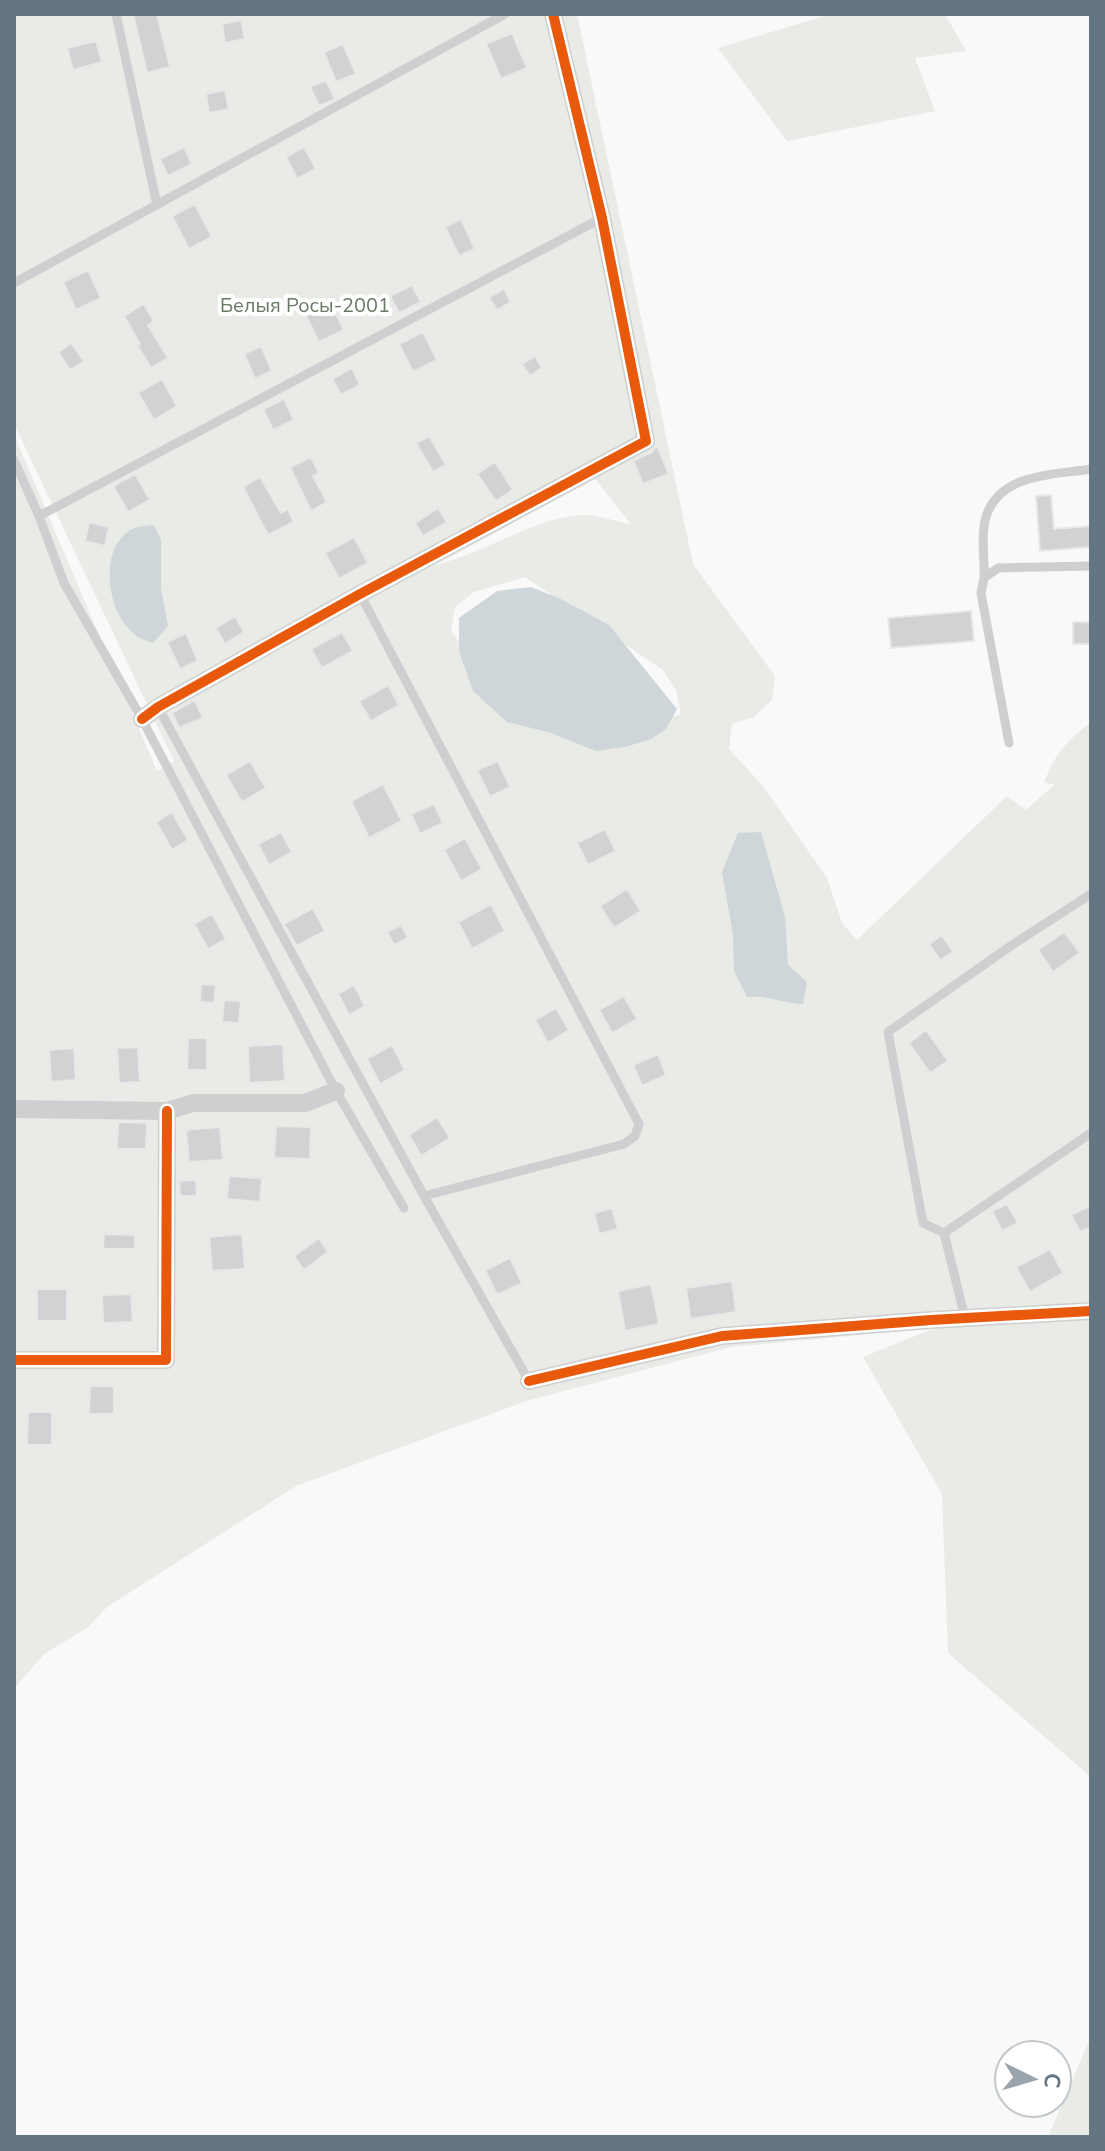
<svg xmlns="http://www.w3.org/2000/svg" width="1105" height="2151" viewBox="0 0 1105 2151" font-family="'Nunito Sans',sans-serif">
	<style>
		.green { fill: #e8ebe6; fill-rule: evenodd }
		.water { fill: #ced6d9 }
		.building { fill: #d0d2d3; stroke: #e8e8e8; stroke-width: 2 }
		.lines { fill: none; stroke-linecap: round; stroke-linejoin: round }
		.service { stroke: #cecfd0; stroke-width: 9 }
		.minor { stroke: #cecfd0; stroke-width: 18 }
		.cycleway-casing { stroke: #fff; stroke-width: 15 }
		.cycleway { stroke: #e8590c; stroke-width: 10 }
		.labels { text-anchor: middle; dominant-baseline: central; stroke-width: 8; stroke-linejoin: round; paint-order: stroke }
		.park-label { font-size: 20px; fill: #687a64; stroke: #fff }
	</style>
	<rect width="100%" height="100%" fill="#f9f9f9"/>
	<!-- green -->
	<path class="green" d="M14 14H577L693 564 775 676 772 700 754 717 732 724 729 749 763 786 827 878 842 923 857 940 1007 796 1026 810 1055 784 1044 783C1055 753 1066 742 1091 722V1777L948 1653 942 1494 863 1357 935 1328 731 1347 526 1401 296 1486 107 1607 87 1628 44 1654 14 1689V435L157 771 174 761 14 424ZM595 479 631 524C616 522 598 514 582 515 533 518 484 554 435 565ZM525 577 663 670 676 690 681 714 638 728 508 708 451 631 455 607 474 592Z
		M831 14H945L966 51 915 58 935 111 787 141 718 48Z
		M1091 2036V2137H1048Z"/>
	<!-- water -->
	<path class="water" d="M153 525 161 539V589L168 626 153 643C143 640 134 636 127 627 106 604 99 543 135 528 140 526 148 526 153 525Z
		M531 587 561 599 609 625 677 709 666 729 651 739 625 747 596 751 548 732 507 722 473 691 459 651V618L497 591Z
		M761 832 785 917 788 965 807 982 803 1004C783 1003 768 995 747 997L734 971 733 935 722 872 738 833Z"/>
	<!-- building -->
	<path class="building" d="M133 14H157L170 67 147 73Z
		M241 20 245 39 225 43 222 24Z
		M512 33 527 68 501 79 486 44Z
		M96 41 102 62 73 70 67 48Z
		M343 44 356 74 336 82 324 52Z
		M326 80 335 99 319 106 310 87Z
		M225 90 229 109 209 113 206 94Z
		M184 147 192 164 168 176 160 159Z
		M304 147 316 169 297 179 286 157Z
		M195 204 212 237 189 249 172 216Z
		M461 219 475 249 459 256 445 227Z
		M88 270 101 298 76 310 63 282Z
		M412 285 421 302 399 313 390 296Z
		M504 289 511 302 497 310 489 297Z
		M144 304 154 321 148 325 168 358 151 368 137 345 140 344 124 316Z
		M331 304 344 330 319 342 306 316Z
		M423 332 437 360 413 372 399 344Z
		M71 343 84 361 70 370 58 352Z
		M261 346 272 371 255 379 244 354Z
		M535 356 542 368 530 376 522 364Z
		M352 368 360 385 341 395 332 379Z
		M162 379 177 406 154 420 138 393Z
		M284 399 294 420 273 430 263 409Z
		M429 436 446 465 433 472 416 443Z
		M657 445 669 474 643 484 633 461 652 452Z
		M311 457 319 473 313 476 327 502 311 511 290 467Z
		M495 462 513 490 496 501 477 474Z
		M135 474 150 500 128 512 113 486Z
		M260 477 281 513 288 509 294 522 268 535 243 487Z
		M1051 495 1054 529 1090 526 1091 547 1040 551 1036 496Z
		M438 508 447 522 423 536 415 523Z
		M89 522 109 527 105 546 85 541Z
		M354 537 368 563 339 579 325 553Z
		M971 611 974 641 891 648 888 618Z
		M235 616 244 632 225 644 216 628Z
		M1073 622H1091V644H1073Z
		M342 632 353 651 322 668 311 649Z
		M186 633 198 661 180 669 167 642Z
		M388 685 399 705 371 721 359 701Z
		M195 700 203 718 179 728 172 713Z
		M250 761 266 788 242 802 226 775Z
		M498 761 510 787 490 797 477 770Z
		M383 784 402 821 369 838 351 801Z
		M434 804 443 823 420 834 411 814Z
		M172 812 188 840 172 850 156 822Z
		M605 829 616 851 588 865 577 843Z
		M281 832 292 852 269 865 258 844Z
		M465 838 482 869 461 881 444 850Z
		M627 889 641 911 614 928 600 906Z
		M491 904 505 931 472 949 458 922Z
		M313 908 325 931 297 946 284 924Z
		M212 914 226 939 208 949 194 924Z
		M401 925 408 938 394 945 387 932Z
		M1064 932 1080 953 1053 972 1038 950Z
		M942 935 953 952 940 960 929 944Z
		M201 984 216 985 214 1003 200 1002Z
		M354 985 365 1006 349 1015 338 994Z
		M624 996 637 1019 612 1033 599 1010Z
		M224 1000 241 1001 239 1023 222 1022Z
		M556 1008 569 1030 548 1043 535 1020Z
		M926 1030 948 1061 930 1073 909 1043Z
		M188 1038H207V1070H187Z
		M283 1044 285 1081 249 1083 248 1046Z
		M392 1045 405 1070 380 1084 367 1059Z
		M138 1047 140 1082 119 1083 117 1048Z
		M74 1048 76 1080 51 1082 49 1050Z
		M658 1054 666 1075 642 1086 633 1065Z
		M437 1117 450 1138 421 1156 409 1135Z
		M118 1122 147 1123 146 1149H117Z
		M276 1126 311 1127 310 1159 274 1158Z
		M220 1127 223 1160 189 1162 186 1130Z
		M229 1176 262 1178 260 1202 227 1199Z
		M196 1180 197 1196H180L179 1181Z
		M1007 1204 1018 1223 1002 1231 992 1211Z
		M1091 1205V1227L1080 1232 1071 1215Z
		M612 1208 618 1229 599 1234 594 1213Z
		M104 1234 135 1235V1249H103Z
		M242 1234 245 1269 212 1271 209 1237Z
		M319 1238 328 1252 304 1270 294 1256Z
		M1050 1249 1063 1273 1030 1292 1016 1267Z
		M510 1258 522 1283 497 1295 485 1270Z
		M732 1281 736 1312 690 1319 686 1288Z
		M651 1284 659 1324 625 1331 618 1291Z
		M37 1289H67V1321H37Z
		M131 1294 133 1322 103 1323 102 1295Z
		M90 1386H114V1414H89Z
		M28 1412H52V1445H27Z"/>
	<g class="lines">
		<!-- service -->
		<path class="service" d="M116 14 157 205
			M14 283 505 14
			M14 460 39 516 64 583 142 719 336 1091 404 1208
			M39 516 602 218
			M984 578C985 559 980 532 987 514 1002 473 1054 475 1091 469
			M360 594 639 1124 635 1136 624 1144 424 1196
			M158 707 424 1196 529 1381
			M1009 743 981 593 984 578 998 568 1091 566
			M944 1233 923 1223 888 1032 1012 945 1091 894
			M965 1318 944 1233 1091 1133"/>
		<!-- minor -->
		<path class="minor" d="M142 719 158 707 360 594 646 441 602 218 553 14
			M14 1109 167 1111 193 1103H305L336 1091
			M14 1360H166L167 1111
			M529 1381 722 1336 931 1320 1091 1311"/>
		<defs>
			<path id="cycleway" d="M142 719 158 707 360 594 646 441 602 218 553 14
				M14 1360H166L167 1111
				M529 1381 722 1336 931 1320 1091 1311"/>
		</defs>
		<!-- cycleway casing -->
		<use href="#cycleway" class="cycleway-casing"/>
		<!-- cycleway -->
		<use href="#cycleway" class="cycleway"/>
	</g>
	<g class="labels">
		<!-- park labels -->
		<g class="park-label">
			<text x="305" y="305">Белыя Росы-2001</text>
		</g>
	</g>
	<!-- border -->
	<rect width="1105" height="2151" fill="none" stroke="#657683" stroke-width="32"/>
	<!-- north arrow -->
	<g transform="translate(1033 2079) rotate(95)"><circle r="38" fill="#ffffff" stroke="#c1c8cd" stroke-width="2"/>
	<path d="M0-6L14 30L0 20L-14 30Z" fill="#99a4ac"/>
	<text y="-12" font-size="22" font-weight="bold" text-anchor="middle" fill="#657683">С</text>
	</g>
</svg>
